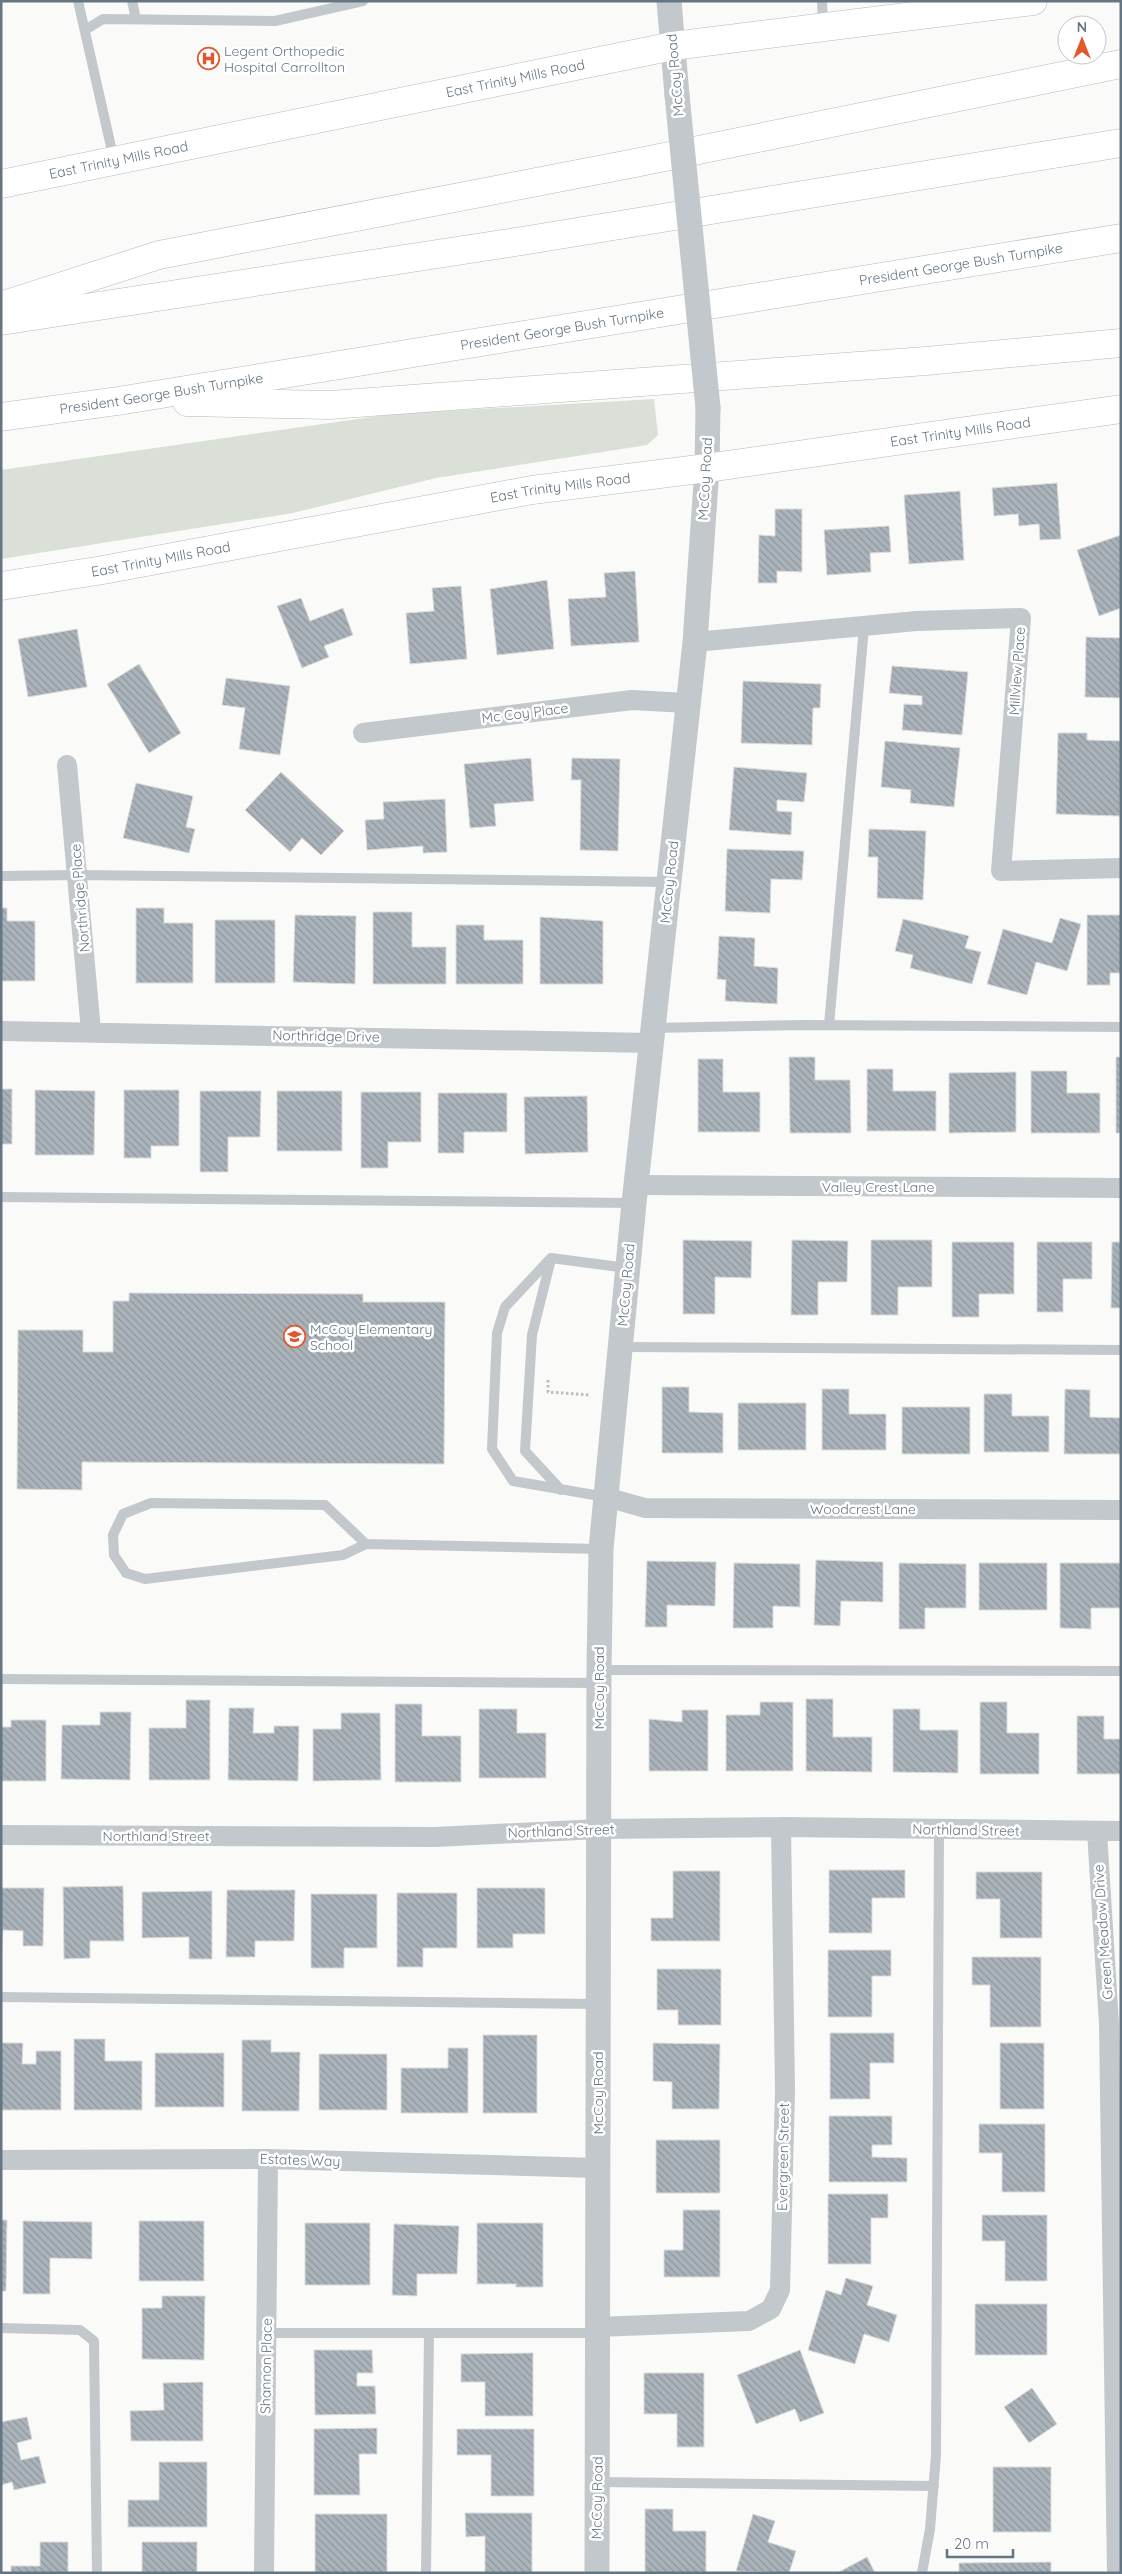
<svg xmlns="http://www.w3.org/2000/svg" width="1122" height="2574" viewBox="0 0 1122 2574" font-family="Quicksand,sans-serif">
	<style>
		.grass { fill: #dadfd7 }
		.building { fill: url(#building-back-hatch); stroke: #dcdcda }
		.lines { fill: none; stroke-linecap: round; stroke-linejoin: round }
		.secondary-casing { stroke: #b3babf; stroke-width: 29 }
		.motorway-casing { stroke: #b4b9bd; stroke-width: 29 }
		.path { stroke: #bbbfc2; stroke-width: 3; stroke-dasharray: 2.5 2.5; stroke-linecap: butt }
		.service { stroke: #c3c8cc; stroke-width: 10 }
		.minor { stroke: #c3c8cc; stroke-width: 20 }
		.tertiary { stroke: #c3c8cc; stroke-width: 25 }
		.secondary { stroke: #fff; stroke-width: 28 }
		.motorway { stroke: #fff; stroke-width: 28 }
		.tertiary-bridge { stroke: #c3c8cc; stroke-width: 25 }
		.labels { text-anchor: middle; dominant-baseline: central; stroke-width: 5; stroke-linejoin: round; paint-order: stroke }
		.poi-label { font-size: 14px; fill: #657683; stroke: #fff; text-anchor: start }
		.street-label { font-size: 14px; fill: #657683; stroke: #fff }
	</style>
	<defs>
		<pattern id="building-back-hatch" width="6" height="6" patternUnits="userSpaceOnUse" patternTransform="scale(1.25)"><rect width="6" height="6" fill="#aab3b9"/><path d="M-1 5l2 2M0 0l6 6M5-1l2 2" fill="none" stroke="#8e969c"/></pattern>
	</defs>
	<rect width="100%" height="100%" fill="#fafaf8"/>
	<!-- grass -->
	<path class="grass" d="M654 399 658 435 647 445 436 478 293 513 1 559V470L393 414Z"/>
	<!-- building -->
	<path class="building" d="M1057 483 1061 539 1040 540 1039 524 1019 526 1018 514 994 516 992 488Z
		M960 491 964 560 909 564 904 495Z
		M775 509H802V572L777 571V583H758L759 535 775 536Z
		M889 526 891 552 870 553 871 572 827 575 824 530Z
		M1121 535V608L1099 616 1077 550Z
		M635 571 639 642 571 646 568 599 606 597 604 573Z
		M547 580 554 649 497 655 490 589Z
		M461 586 467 659 410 664 406 613 434 611 432 588Z
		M301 598 310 621 343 608 353 635 324 646 329 657 302 668 277 606Z
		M77 629 87 687 28 697 18 639Z
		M1086 637 1121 638V698L1085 697Z
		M139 664 181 733 149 753 107 684Z
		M892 666 968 672 962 735 902 730 904 704 922 705V696L889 693Z
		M226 678 290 686 280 755 239 749 245 708 222 705Z
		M743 681 821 684 820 708H813L812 745 741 743Z
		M1058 733H1087V740L1121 741 1120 816 1056 814Z
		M885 741 960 748 954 807 910 803 911 790 881 787Z
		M531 758 534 801 494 804 496 826 470 828 464 764Z
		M572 758 620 759 618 851 580 850 581 780H571Z
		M734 767 807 773 804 802 777 800V811L792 812 791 835 729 830Z
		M281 772 344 831 321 855 302 838 290 852 245 810Z
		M136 783 193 796 186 827 195 829 189 853 123 838Z
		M445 799 447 852 423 853V846L367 850 365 820 384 819 383 802Z
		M869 829 926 831 923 900 877 898 878 857H868Z
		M727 849 804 851 802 880 771 879 770 913 725 911Z
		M1 908H7V921H35V981H1Z
		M136 908H164V923H193V983H136Z
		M373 912H412V947H446V984H373Z
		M295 915 356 916 355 984 293 982Z
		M1087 915H1121V973H1110V985H1087Z
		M540 917 603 921V984H540Z
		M1060 918 1081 924 1067 971 1036 962 1027 995 987 984 1003 929 1052 943Z
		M903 919 969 936 965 948 981 952 972 984 910 968 913 955 895 951Z
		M215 920H275V983H215Z
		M456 925H484V940H523V984H456Z
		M719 936 755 938 754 966 778 968 777 1004 725 1001 726 980 717 979Z
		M789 1057H815V1080H850L851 1133H790Z
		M1116 1057H1121V1133H1116Z
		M698 1059H723V1092H760V1132H698Z
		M867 1069H893V1091H936V1131H867Z
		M1031 1071H1067V1093H1100V1133H1031Z
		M1016 1072V1132L949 1133V1073Z
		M1 1089H12V1144H1Z
		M35 1090 95 1091 94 1155H35Z
		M124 1090H179V1146H151V1158H124Z
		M200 1091H261L260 1137H228V1172H200Z
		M277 1091H342V1151H277Z
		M361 1092H421V1142H388V1168H361Z
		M438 1093H507V1132H464V1153H438Z
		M587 1096 588 1152 525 1154 524 1097Z
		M683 1240 752 1241 751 1278 715 1277V1314H683Z
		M792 1240 848 1241 847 1282H818V1315H791Z
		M871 1240H932V1287H898V1315H871Z
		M952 1242H1014V1294H979V1317H952Z
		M1037 1242H1092V1279H1063V1312H1037Z
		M1112 1242H1121V1308H1111Z
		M129 1293 363 1294V1302H445L444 1464 82 1462V1490L17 1489 18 1330H83V1352H113V1301H129Z
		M662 1387H689V1412L723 1413V1453H662Z
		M822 1389H849V1414H886V1450H822Z
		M1065 1389 1090 1390V1417L1121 1418V1454H1064Z
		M984 1394H1012V1416H1049V1452H984Z
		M738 1403H806V1450H738Z
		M902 1407H970V1454H902Z
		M816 1560 883 1562V1602L841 1601 840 1626 814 1625Z
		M647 1561 716 1562 715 1606 667 1605V1627H645Z
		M734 1563 800 1564V1607L773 1606V1628H733Z
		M899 1563 966 1564V1608H925V1629H899Z
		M979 1563H1047V1610H979Z
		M1060 1563H1121V1608H1091V1629L1060 1628Z
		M806 1699H833V1737H872V1772L806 1771Z
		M186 1700H210V1780H149V1728H186Z
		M760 1702H793V1771H726V1715H760Z
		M980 1702H1007V1733H1039V1774H980Z
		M395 1704H422V1736H461V1782H395Z
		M229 1708H254L253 1733H274V1726H299L298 1781 228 1780Z
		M479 1709H517V1733H546V1778H479Z
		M893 1709H920V1730H958V1773L893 1772Z
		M682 1710H708V1771H649V1719L682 1722Z
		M100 1712H131L130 1780 61 1779 62 1725H100Z
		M341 1713H380L381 1780 313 1781V1729H341Z
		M1077 1716H1104V1739H1121V1774H1077Z
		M11 1720H46V1781H1V1727H11Z
		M829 1870H905V1898H872V1933H829Z
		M673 1871H720V1941H651V1918H673Z
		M976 1872H1042V1938H1000V1899H976Z
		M123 1886 124 1941H90V1958L64 1959 63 1887Z
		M1 1888H44L43 1946H23V1931L3 1930 1 1956Z
		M477 1888H545V1934H513V1948H477Z
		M227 1890H295L294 1941H255V1957H226Z
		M212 1891V1959H189V1937L142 1938V1892Z
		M397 1893H457V1948H423V1967H397Z
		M311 1894H377V1948H344V1968H311Z
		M828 1950H891V1976H872V2017H828Z
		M972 1957H1041V2027H990V1985H972Z
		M657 1969H721V2025H678V2010H657Z
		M830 2033H894V2063H870V2099H830Z
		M483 2035H537V2113H483Z
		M74 2039H105V2061H142V2110H74Z
		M242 2040H271V2052H300L299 2111H242Z
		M1 2043H23L22 2064H36V2051H61V2110H1Z
		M653 2043 720 2044 719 2109H672V2082L653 2081Z
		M1000 2043H1044V2109H1000Z
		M448 2048H468V2113H401V2068H448Z
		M155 2053H224V2107H155Z
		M319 2054H387V2110H319Z
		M829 2116H892V2145H872V2157L907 2158V2182H829Z
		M979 2124H1045V2192H1002V2153H979Z
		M656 2140H720V2193H656Z
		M828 2194H888V2218H871V2264H828Z
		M683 2210H720V2277H664V2250H683Z
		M982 2215H1047V2281H1005V2241H982Z
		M1 2220H7L6 2291H1Z
		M23 2221 92 2222V2259L50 2258V2294H23Z
		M139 2221H204V2281H139Z
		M305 2223H370V2285H305Z
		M477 2223H543V2287H516V2284H477Z
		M394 2224 459 2226 457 2274H417V2296L392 2295Z
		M846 2278 873 2286 867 2305 897 2315 889 2342 864 2334 855 2364 808 2350 826 2290 841 2295Z
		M162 2296H205L204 2360 142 2359V2308H162Z
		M975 2304H1047V2355H975Z
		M314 2350H372L373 2373H357V2386H375L376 2414 315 2415Z
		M800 2350 824 2413 800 2422 795 2409 756 2424 737 2375Z
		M533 2353V2416H485V2382H461V2354Z
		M644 2373H704V2447H677V2414H644Z
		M203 2382V2441H131L130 2411 164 2410 163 2383Z
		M1032 2388 1057 2424 1029 2443 1004 2407Z
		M27 2417 32 2439 17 2443 21 2460 39 2456 46 2483 14 2490 12 2482 1 2485V2422Z
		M377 2428V2454H359L360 2495H314V2429Z
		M457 2429H534V2496H491V2455H457Z
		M159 2462H207V2527H128V2500H159Z
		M993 2467H1051V2532H993Z
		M645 2509H673V2531H706V2573H645Z
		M465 2513H532V2573H485V2536L466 2537Z
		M315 2514H387V2573H315Z
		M753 2514 775 2521 768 2542 796 2551 789 2573 736 2571Z
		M40 2542H68V2573H11V2566H40Z
		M142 2542H197V2573H142Z
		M867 2557 875 2573H837Z
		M1051 2562V2573H959V2563Z"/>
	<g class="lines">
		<defs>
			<g id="secondary">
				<path id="s1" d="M1 184 673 46 1033 1"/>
				<path id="s2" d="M1 586 103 570 532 490 707 468 1121 409"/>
			</g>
			<g id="motorway">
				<path d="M1 306 159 255 635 163 1121 64"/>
				<path d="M1 321 522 241 1121 143"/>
				<path d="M187 402 330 405 926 361 1121 343"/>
				<path id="s3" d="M1 417 118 401 1121 238"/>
			</g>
		</defs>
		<!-- secondary casing -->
		<use href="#secondary" class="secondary-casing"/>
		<!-- motorway casing -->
		<use href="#motorway" class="motorway-casing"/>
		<!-- path -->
		<path class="path" d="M548 1380V1392L590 1395"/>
		<!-- service -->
		<path class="service" d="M78 1 114 160
			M132 1 136 19
			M822 1 823 27
			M85 30 103 19 275 21 363 1
			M1 876 78 875 670 882
			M829 1025 864 627
			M653 1028 802 1025 1121 1027
			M1 1197 634 1203
			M551 1258 505 1307 497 1333 492 1449 513 1481 606 1497
			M551 1258 627 1268
			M551 1259 532 1335 525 1451 561 1490
			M621 1347 1121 1350
			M366 1544 325 1505 151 1503 123 1514 113 1535 114 1555 126 1573 145 1579 343 1555 366 1544 600 1549
			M600 1670 1121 1671
			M1 1679 599 1683
			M1 1997 597 2004
			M1 2328 80 2330 94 2341 97 2573
			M266 2333H598
			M598 2482 934 2486
			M426 2573 429 2333
			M922 2573 930 2529 936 2455 939 1829"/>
		<!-- minor -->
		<path class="minor" d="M695 642 916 621 1021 618 1001 871 1121 868
			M363 733 632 700 687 703
			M67 765 91 1031
			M1 1031 652 1043
			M636 1185 1121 1188
			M606 1497 645 1508 1121 1510
			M1097 1832 1109 2024 1117 2573
			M1 1835 435 1837 599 1829 781 1827 1121 1831
			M1 2160 268 2159 599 2168
			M598 2327 749 2321 771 2309 780 2290 785 2090 781 1827
			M264 2573 268 2159"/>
		<!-- tertiary -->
		<path class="tertiary" d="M669 1 677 95
			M597 2573 599 1670 601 1549 634 1203 695 642 707 468 708 408"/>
		<!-- secondary -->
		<use href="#secondary" class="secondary"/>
		<!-- motorway -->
		<use href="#motorway" class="motorway"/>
		<!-- tertiary-bridge -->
		<path class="tertiary-bridge" d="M677 95 708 408"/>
	</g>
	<!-- icons -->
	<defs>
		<symbol id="hospital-ring" viewBox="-11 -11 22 22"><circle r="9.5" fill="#fff" stroke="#e4572e" stroke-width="1.5"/><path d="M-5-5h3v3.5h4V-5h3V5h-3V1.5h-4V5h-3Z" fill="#e4572e"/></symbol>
		<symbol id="school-ring" viewBox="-11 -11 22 22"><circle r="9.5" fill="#fff" stroke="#e4572e" stroke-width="1.5"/><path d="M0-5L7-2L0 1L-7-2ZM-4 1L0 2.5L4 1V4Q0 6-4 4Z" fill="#e4572e"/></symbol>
	</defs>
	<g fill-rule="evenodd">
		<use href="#hospital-ring" x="196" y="46" width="25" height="25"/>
		<use href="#school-ring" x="282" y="1324" width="25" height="25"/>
	</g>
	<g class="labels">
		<!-- poi labels -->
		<g class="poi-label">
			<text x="224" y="51">Legent Orthopedic<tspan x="224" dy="16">Hospital Carrollton</tspan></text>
			<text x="310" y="1329">McCoy Elementary<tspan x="310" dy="16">School</tspan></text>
		</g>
		<!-- street labels -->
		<g class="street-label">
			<text transform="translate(675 75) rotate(-95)">McCoy Road</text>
			<text stroke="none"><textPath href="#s1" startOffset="525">East Trinity Mills Road</textPath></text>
			<text stroke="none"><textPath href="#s1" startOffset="120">East Trinity Mills Road</textPath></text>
			<text stroke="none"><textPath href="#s3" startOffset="972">President George Bush Turnpike</textPath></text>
			<text stroke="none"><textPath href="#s3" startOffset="568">President George Bush Turnpike</textPath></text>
			<text stroke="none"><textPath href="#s3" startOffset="162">President George Bush Turnpike</textPath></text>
			<text stroke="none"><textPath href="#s2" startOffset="972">East Trinity Mills Road</textPath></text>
			<text transform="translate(705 479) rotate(-87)">McCoy Road</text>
			<text stroke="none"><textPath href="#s2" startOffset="568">East Trinity Mills Road</textPath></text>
			<text stroke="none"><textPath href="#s2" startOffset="162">East Trinity Mills Road</textPath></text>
			<text transform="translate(1017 671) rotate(-86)">Millview Place</text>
			<text transform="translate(525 713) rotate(-7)">Mc Coy Place</text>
			<text transform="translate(669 882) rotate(-84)">McCoy Road</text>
			<text transform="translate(80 898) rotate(-95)">Northridge Place</text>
			<text transform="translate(326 1036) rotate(1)">Northridge Drive</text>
			<text x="878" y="1187">Valley Crest Lane</text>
			<text transform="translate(626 1285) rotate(-85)">McCoy Road</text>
			<text x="863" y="1509">Woodcrest Lane</text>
			<text transform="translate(599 1688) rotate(-90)">McCoy Road</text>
			<text transform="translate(966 1830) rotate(1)">Northland Street</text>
			<text transform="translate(561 1831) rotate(-2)">Northland Street</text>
			<text x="156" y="1836">Northland Street</text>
			<text transform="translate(1103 1932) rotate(-94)">Green Meadow Drive</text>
			<text transform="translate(598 2093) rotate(-90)">McCoy Road</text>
			<text transform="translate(783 2157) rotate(-89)">Evergreen Street</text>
			<text transform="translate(300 2160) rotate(2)">Estates Way</text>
			<text transform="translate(266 2366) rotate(-89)">Shannon Place</text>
			<text transform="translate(597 2498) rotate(-89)">McCoy Road</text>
		</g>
	</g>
	<!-- border -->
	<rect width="1122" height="2574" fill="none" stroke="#657683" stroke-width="5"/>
	<!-- north arrow -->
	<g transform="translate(1082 40)"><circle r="24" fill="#ffffff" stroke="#c1c8cd"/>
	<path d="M0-4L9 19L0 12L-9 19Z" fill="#e4572e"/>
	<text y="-8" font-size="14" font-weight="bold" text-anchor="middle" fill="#657683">N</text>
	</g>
	<!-- scale -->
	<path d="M947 2549v8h66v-8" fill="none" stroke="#657683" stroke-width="2.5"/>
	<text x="954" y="2549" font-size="15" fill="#657683" stroke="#ffffff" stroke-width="4" paint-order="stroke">20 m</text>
</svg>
